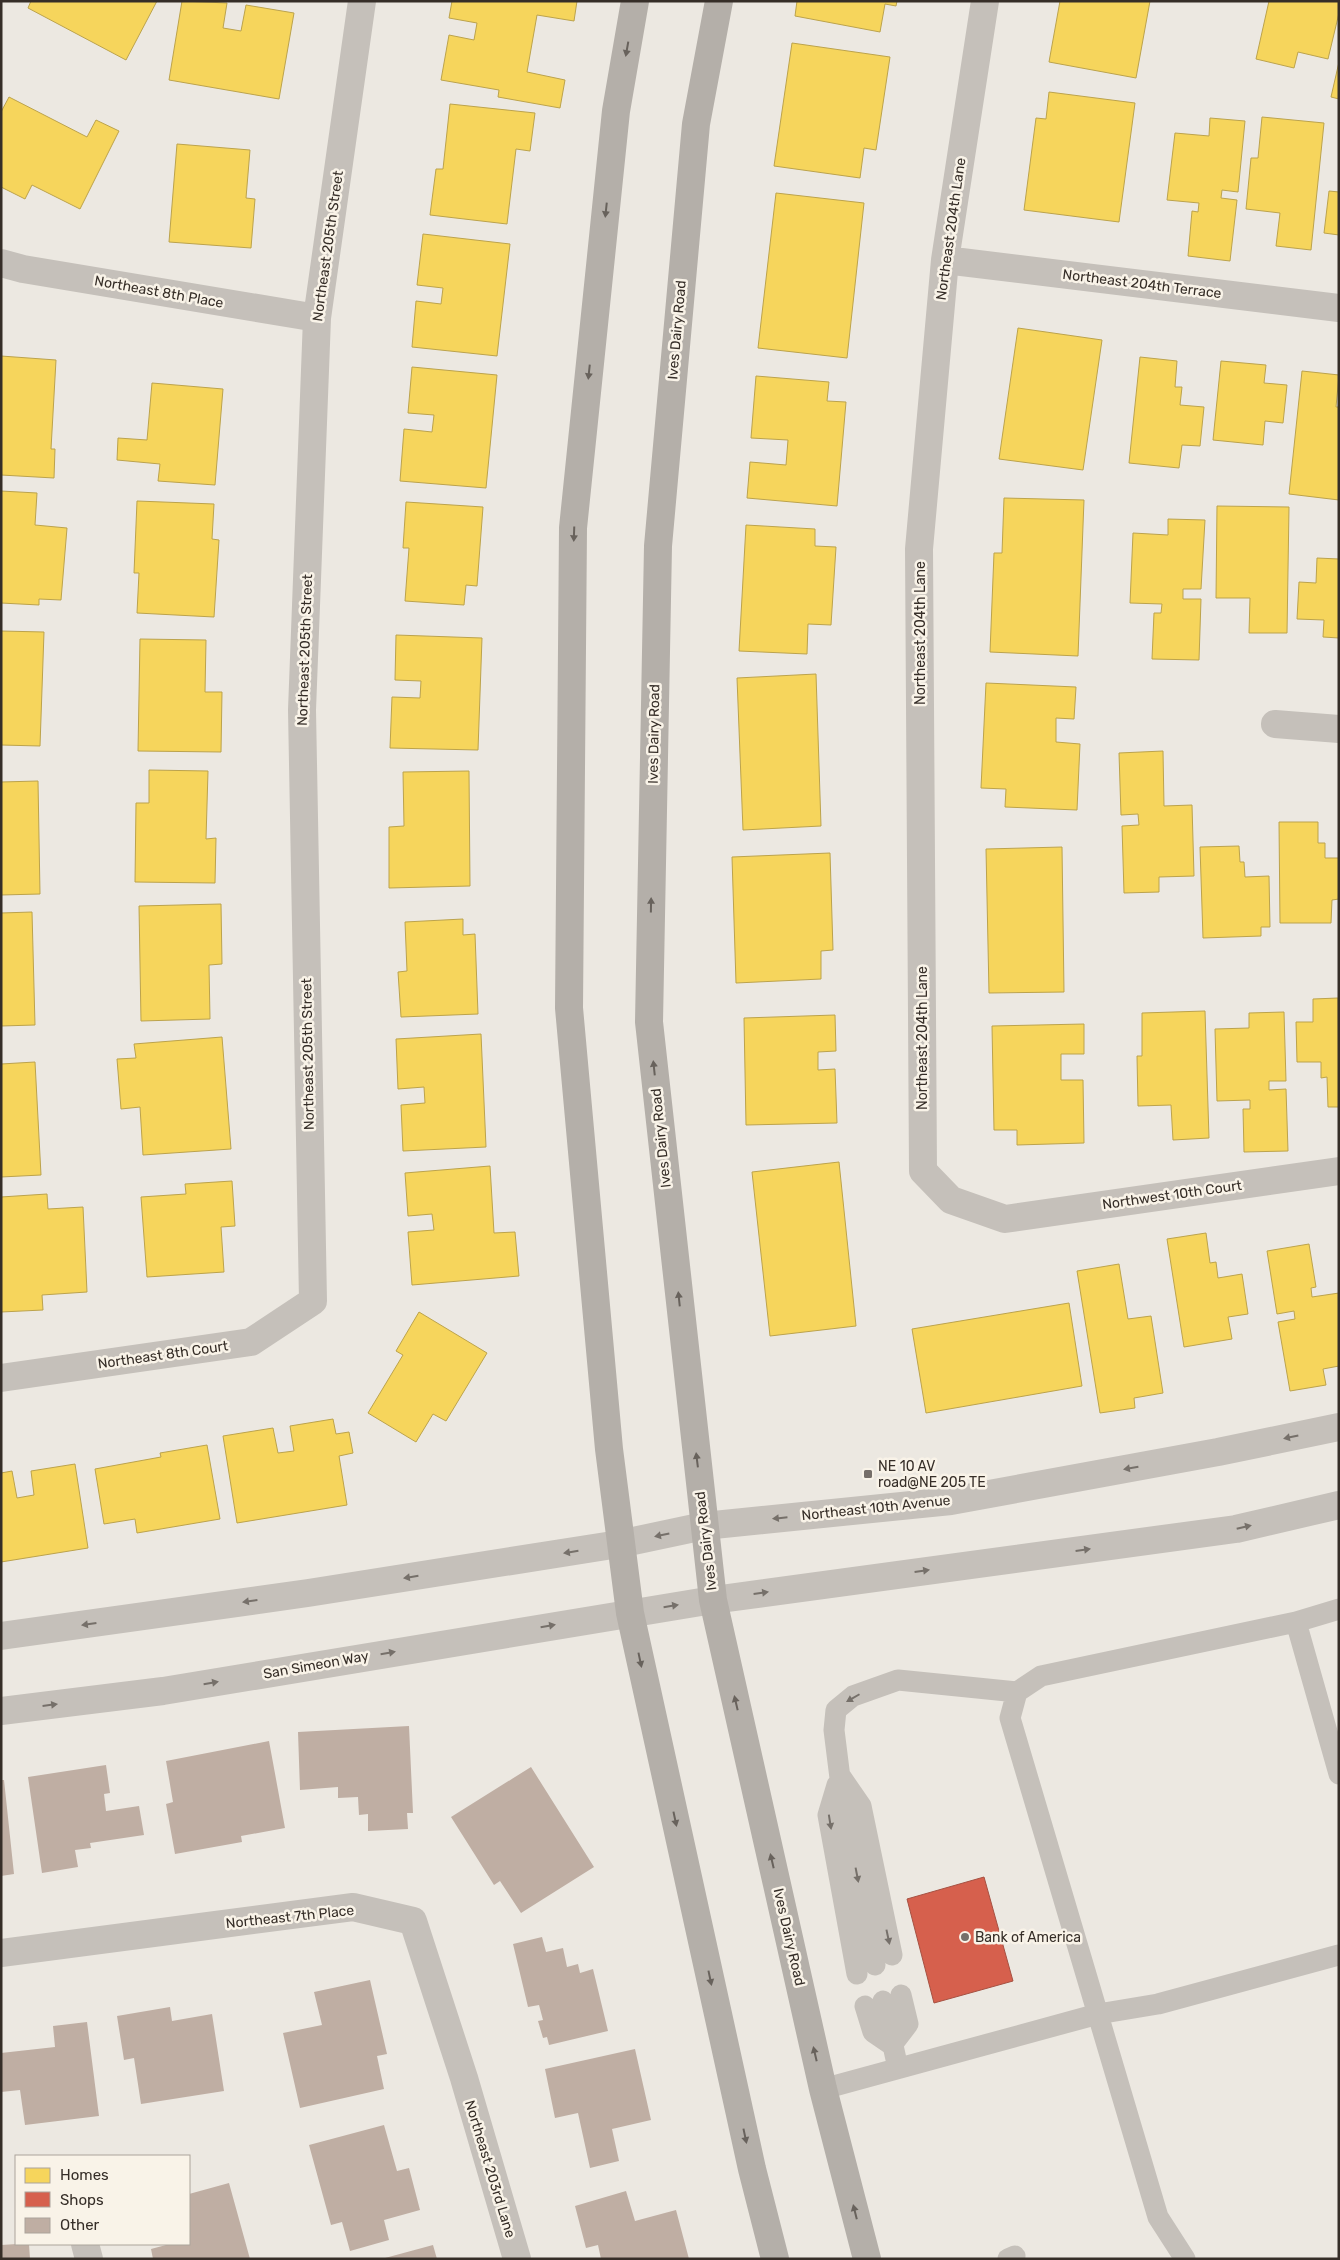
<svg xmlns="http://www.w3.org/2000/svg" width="1340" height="2260" viewBox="0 0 1340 2260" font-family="Rubik,sans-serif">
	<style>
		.homes { fill: #f6d55c; stroke: #bca34c }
		.shops { fill: #d6604d; stroke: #a65142 }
		.building { fill: #bfaea3 }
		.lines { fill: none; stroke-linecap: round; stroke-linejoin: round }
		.service { stroke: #c5c0ba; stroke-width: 21 }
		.minor { stroke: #c5c0ba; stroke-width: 28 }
		.tertiary { stroke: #c5c0ba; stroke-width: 28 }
		.primary { stroke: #b4afa9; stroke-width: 28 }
		.oneway { fill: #68625c }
		.oneway2 { fill: #76706a }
		.poi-dot { fill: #766f69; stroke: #f9f3e8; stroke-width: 2 }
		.labels { text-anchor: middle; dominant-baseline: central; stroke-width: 5; stroke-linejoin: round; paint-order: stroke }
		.street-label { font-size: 14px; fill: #362e28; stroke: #f9f3e8 }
		.poi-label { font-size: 14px; fill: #362e28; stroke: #f9f3e8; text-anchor: start }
	</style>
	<rect width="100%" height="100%" fill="#ece8e1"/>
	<!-- homes -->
	<path class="homes" d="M31 1H157L126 60 28 8Z
		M182 1 227 3 223 28 241 31 246 5 294 13 279 99 169 80Z
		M452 1H577L574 21 537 15 527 72 565 80 560 108 498 97 499 90 441 80 449 35 474 40 477 23 449 18Z
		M797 1H897L896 6 885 4 880 32 795 16Z
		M1060 1H1150L1136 78 1049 62Z
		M1269 1H1339V13L1328 59 1298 52 1294 68 1256 59Z
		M792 43 890 57 876 150 864 148 860 178 774 166Z
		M1339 62V99L1331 97Z
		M1049 92 1135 103 1119 222 1024 210 1036 118 1046 119Z
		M9 97 87 137 96 120 119 131 80 209 32 185 25 199 1 187V112Z
		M450 104 535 113 530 151 516 149 507 224 430 215 436 169H443Z
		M1262 117 1324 123 1311 250 1276 246 1280 213 1246 209 1251 158H1258Z
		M1210 118 1245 121 1238 192 1222 190 1221 198 1237 200 1230 261 1188 256 1192 211 1198 212 1199 203 1167 200 1175 133 1209 136Z
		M177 144 250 150 246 198 255 199 251 248 169 242Z
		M1329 191 1339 192V235L1324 233Z
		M776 193 864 203 847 358 758 348Z
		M423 234 510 244 497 356 412 347 416 301 441 304 443 288 417 285Z
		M1018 328 1102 340 1083 470 999 459Z
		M1 356 56 360 51 449H55L54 478 1 475Z
		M1140 357 1177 361 1175 387H1182L1180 405 1204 407 1200 446 1182 445 1179 468 1129 463Z
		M1221 361 1266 365 1264 383 1287 385 1283 423 1265 421 1263 445 1213 440Z
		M412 367 497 375 486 488 400 481 404 429 432 432 434 415 408 413Z
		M1302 371 1339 375 1336 407H1339V500L1289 494Z
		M756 376 829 382 827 401 846 402 837 506 747 498 750 462 786 465 788 440 751 438Z
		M152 383 223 389 215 485 158 481 160 464 117 460 118 438 147 440Z
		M1 491 37 493 35 525 67 528 61 600 39 599V605L1 603Z
		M1004 498 1084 500 1078 656 990 652 994 553H1002Z
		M137 501 214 504 212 539 219 540 214 617 137 613 139 573H134Z
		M406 502 483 507 477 586 466 585 464 605 405 601 409 548H403Z
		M1217 506 1289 507 1287 633H1249L1250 598H1216Z
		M1168 519 1205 520 1201 589H1183V599H1201L1199 660 1152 659 1154 613H1161L1162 604 1130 603 1133 533 1168 535Z
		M746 525 815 529V546L836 547 831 625 808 624 807 654 739 651Z
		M1317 558 1339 559V638L1323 637 1324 620 1297 619 1299 582 1316 583Z
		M1 631 44 632 40 746 1 745Z
		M396 635 482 638 478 750 390 748 392 697 420 698 421 681 395 680Z
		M140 639 206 640 205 692H222L221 752 138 751Z
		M816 674 821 826 743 830 737 678Z
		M986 683 1076 687 1074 719 1056 718V742L1080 744 1077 810 1005 807 1006 789 981 788Z
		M1163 751 1164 806 1192 805 1194 876 1159 877V892L1124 893 1122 826 1139 825 1138 814 1121 815 1119 753Z
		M149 770 208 771 206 839 216 838 215 883 135 882 136 803H149Z
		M469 771 470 886 389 888V827L404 826 403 772Z
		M38 781 40 894 1 895V782Z
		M1279 822H1318V843H1325V858H1339V899L1332 900 1331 923H1280Z
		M1239 846 1240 862H1244L1245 877 1269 876 1270 927H1261V936L1203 938 1200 847Z
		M1062 847 1064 992 989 993 986 849Z
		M830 853 833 950 821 951V979L736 983 732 857Z
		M221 904 222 964 209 965 210 1019 141 1021 139 906Z
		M32 912 35 1025 1 1026V913Z
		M463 919V935L475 934 478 1014 401 1017 398 972 407 971 405 922Z
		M1338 998 1339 1107H1328L1327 1077 1321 1078V1062H1297L1296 1022H1313V999Z
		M1205 1011 1209 1138 1173 1140 1171 1105 1138 1106 1137 1056H1142V1013Z
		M1284 1012 1286 1081H1269V1090L1286 1089 1288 1151 1244 1152 1243 1109H1250V1100L1217 1101 1215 1029 1249 1028V1013Z
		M835 1015 836 1051 818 1052V1070L835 1069 837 1123 746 1125 744 1018Z
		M1084 1024V1054H1061V1080H1083L1084 1143 1017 1145V1130H994L992 1026Z
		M481 1034 486 1147 403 1151 401 1105 425 1103 424 1087 398 1089 396 1039Z
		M222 1037 231 1149 143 1155 140 1107 121 1109 117 1059 136 1058 134 1044Z
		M35 1062 41 1175 1 1177V1064Z
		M839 1162 856 1326 770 1336 752 1172Z
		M490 1166 494 1233 515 1232 519 1276 412 1285 408 1232 434 1230 432 1214 408 1216 405 1173Z
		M232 1181 235 1226 221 1227 224 1272 147 1277 141 1197 186 1194 185 1184Z
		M47 1194 48 1209 83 1207 87 1292 42 1295 43 1310 1 1312V1197Z
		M1206 1233 1210 1263 1216 1262 1218 1278 1242 1274 1248 1314 1228 1317 1232 1339 1184 1347 1167 1239Z
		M1309 1244 1316 1287 1311 1288 1312 1297 1339 1293V1366L1323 1369 1326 1385 1290 1391 1278 1322 1295 1319 1294 1311 1277 1314 1267 1251Z
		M1119 1264 1128 1319 1151 1316 1163 1393 1134 1398 1135 1408 1100 1413 1077 1271Z
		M1069 1303 1082 1386 926 1413 912 1329Z
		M419 1312 487 1353 446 1421 433 1414 416 1442 368 1413 403 1355 396 1351Z
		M333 1419 336 1434 349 1432 353 1453 339 1456 347 1505 237 1523 223 1436 273 1428 278 1453 294 1451 290 1426Z
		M207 1445 220 1519 137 1533 135 1519 104 1524 95 1469 161 1457 160 1453Z
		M75 1464 88 1548 1 1562V1473L12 1471 17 1498 34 1495 31 1471Z"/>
	<!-- shops -->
	<path class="shops" d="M984 1877 1013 1981 934 2003 907 1899Z"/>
	<!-- building -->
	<path class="building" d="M409 1726 413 1813H407L408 1829 368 1831V1814L359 1815 358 1797 338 1798V1787L300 1790 298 1732Z
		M269 1741 285 1828 241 1836 242 1842 175 1854 166 1804 173 1802 166 1761Z
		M106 1765 110 1793 104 1794 106 1811 139 1806 144 1835 90 1843 91 1848 75 1850 78 1867 42 1873 28 1777Z
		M531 1767 594 1867 521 1913 500 1881 494 1885 451 1817Z
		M1 1780H4L14 1874 1 1876Z
		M542 1937 546 1952 563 1948 567 1967 578 1964 580 1973 593 1969 608 2031 549 2045 547 2037 543 2038 538 2021 543 2020 539 2005 528 2007 513 1944Z
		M370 1980 387 2054 377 2056 384 2089 300 2108 283 2033 322 2025 314 1992Z
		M170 2007 172 2021 212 2014 224 2091 141 2104 134 2058 124 2060 117 2016Z
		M87 2022 99 2116 25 2125 20 2090 1 2092V2053L55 2047 53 2026Z
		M635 2049 651 2120 612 2129 619 2161 590 2168 578 2113 555 2118 545 2069Z
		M384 2125 397 2171 409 2168 420 2210 384 2220 389 2240 350 2251 342 2222 331 2225 309 2145Z
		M229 2183 250 2259H153L151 2249 166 2245 165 2244H189V2194Z
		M626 2191 635 2221 676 2210 689 2259H601L598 2245 586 2248 575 2206Z
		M17 2244H29L30 2259H1V2245Z
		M433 2245 437 2259H385V2258Z"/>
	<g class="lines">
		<!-- service -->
		<path class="service" d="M1296 1622 1339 1774
			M841 1777 861 1806 892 1955
			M837 1785 828 1815 857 1974
			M875 1965 844 1810 834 1730 836 1710 853 1696 898 1680 1017 1692
			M883 2001 898 2068
			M865 2006 873 2032 892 2045
			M892 2045 908 2024 901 1995
			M823 2089 1098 2014 1158 2004 1339 1955
			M1008 2259 1015 2256
			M1185 2259 1158 2217 1010 1718 1017 1692 1041 1676 1296 1622 1339 1609"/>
		<!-- minor -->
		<path class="minor" d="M985 1 945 260 919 549 923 1171 951 1200 1005 1219 1339 1171
			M945 260 1339 308
			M1 263 23 269 317 318
			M1275 724 1339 729
			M1 1378 251 1342 313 1301 302 710 317 318 362 1
			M1 1953 353 1907 413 1921 464 2078 517 2259
			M85 2244 89 2259"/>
		<!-- tertiary -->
		<path class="tertiary" d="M1 1636 308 1593 619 1544 704 1526 951 1501 1218 1452 1339 1427
			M1 1711 163 1691 713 1600 1236 1529 1339 1505"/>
		<!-- primary -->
		<path class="primary" d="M635 1 616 111 573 528 569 1008 609 1449 630 1613 752 2169 775 2259
			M719 1 696 124 658 546 649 1022 713 1600 823 2089 867 2259"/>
	</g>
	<!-- one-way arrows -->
	<defs><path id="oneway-solid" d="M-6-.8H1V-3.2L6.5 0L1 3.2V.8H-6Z" transform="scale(1.25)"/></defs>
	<g class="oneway">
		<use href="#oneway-solid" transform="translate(627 49) rotate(100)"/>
		<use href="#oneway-solid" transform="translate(606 210) rotate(96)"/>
		<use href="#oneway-solid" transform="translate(589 372) rotate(96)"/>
		<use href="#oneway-solid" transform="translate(574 534) rotate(92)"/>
		<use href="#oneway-solid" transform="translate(651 905) rotate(-89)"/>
		<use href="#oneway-solid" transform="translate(654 1068) rotate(-96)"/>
		<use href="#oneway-solid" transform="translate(679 1299) rotate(-96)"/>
		<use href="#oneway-solid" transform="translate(697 1460) rotate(-97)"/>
		<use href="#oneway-solid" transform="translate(640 1660) rotate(78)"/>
		<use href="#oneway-solid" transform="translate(736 1703) rotate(-103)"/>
		<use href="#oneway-solid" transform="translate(675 1819) rotate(78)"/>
		<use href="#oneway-solid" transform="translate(772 1861) rotate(-103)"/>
		<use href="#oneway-solid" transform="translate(710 1978) rotate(78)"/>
		<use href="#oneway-solid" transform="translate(815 2054) rotate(-103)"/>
		<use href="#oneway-solid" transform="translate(745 2136) rotate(78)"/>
		<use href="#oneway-solid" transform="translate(855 2212) rotate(-104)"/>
	</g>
	<g class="oneway2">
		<use href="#oneway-solid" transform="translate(1291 1437) rotate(168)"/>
		<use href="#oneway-solid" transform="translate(1131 1468) rotate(170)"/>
		<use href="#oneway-solid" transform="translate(780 1518) rotate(174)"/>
		<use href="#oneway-solid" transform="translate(1244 1527) rotate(-13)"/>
		<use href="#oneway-solid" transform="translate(662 1535) rotate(168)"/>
		<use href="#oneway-solid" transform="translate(1083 1550) rotate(-8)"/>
		<use href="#oneway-solid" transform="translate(571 1552) rotate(171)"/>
		<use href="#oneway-solid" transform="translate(922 1571) rotate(-8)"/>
		<use href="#oneway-solid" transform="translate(411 1577) rotate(171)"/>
		<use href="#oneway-solid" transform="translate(761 1593) rotate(-8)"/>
		<use href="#oneway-solid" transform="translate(250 1601) rotate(172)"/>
		<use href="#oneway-solid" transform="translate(671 1606) rotate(-9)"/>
		<use href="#oneway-solid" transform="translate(89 1624) rotate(172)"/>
		<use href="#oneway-solid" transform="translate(548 1626) rotate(-10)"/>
		<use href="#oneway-solid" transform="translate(388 1653) rotate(-10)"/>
		<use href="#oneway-solid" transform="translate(211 1683) rotate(-10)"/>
		<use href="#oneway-solid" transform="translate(853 1698) rotate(150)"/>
		<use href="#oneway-solid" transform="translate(50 1705) rotate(-7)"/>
		<use href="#oneway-solid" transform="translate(830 1822) rotate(81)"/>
		<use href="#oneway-solid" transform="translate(857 1875) rotate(79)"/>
		<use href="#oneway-solid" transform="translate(888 1937) rotate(78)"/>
	</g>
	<!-- markers -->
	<g class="poi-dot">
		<rect x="863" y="1469" width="10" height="10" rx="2.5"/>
		<circle cx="965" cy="1937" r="5"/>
	</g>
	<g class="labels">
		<!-- street labels -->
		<g class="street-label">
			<text transform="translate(951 229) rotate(-82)">Northeast 204th Lane</text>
			<text transform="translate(328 246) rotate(-82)">Northeast 205th Street</text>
			<text transform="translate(1142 284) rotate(7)">Northeast 204th Terrace</text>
			<text transform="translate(159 292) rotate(10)">Northeast 8th Place</text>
			<text transform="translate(677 330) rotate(-85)">Ives Dairy Road</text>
			<text transform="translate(920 633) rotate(-90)">Northeast 204th Lane</text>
			<text transform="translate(305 650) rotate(-88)">Northeast 205th Street</text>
			<text transform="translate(654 734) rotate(-89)">Ives Dairy Road</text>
			<text transform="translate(922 1038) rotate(-90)">Northeast 204th Lane</text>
			<text transform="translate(308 1054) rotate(-91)">Northeast 205th Street</text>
			<text transform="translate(661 1138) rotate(-96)">Ives Dairy Road</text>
			<text transform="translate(1172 1195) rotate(-8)">Northwest 10th Court</text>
			<text transform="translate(163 1355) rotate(-8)">Northeast 8th Court</text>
			<text transform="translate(876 1508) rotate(-6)">Northeast 10th Avenue</text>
			<text transform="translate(706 1541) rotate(-97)">Ives Dairy Road</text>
			<text transform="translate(316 1665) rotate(-10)">San Simeon Way</text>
			<text transform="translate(290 1917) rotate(-6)">Northeast 7th Place</text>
			<text transform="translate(789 1937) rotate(77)">Ives Dairy Road</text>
			<text transform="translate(490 2169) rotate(73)">Northeast 203rd Lane</text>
		</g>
		<!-- poi labels -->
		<g class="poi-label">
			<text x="878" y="1466">NE 10 AV<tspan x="878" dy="16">road@NE 205 TE</tspan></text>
			<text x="975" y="1937">Bank of America</text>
		</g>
	</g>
	<!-- border -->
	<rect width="1340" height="2260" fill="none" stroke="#362e28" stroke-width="5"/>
	<!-- legend -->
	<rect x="15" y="2155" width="175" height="90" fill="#f9f3e8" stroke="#aba49b"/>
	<rect x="25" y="2168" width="25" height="15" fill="#f6d55c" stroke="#aba49b"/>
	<text x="60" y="2180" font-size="15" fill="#362e28">Homes</text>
	<rect x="25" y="2192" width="25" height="15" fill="#d6604d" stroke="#aba49b"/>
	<text x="60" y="2205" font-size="15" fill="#362e28">Shops</text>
	<rect x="25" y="2218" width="25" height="15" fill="#bfaea3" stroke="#aba49b"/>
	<text x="60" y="2230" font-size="15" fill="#362e28">Other</text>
</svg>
